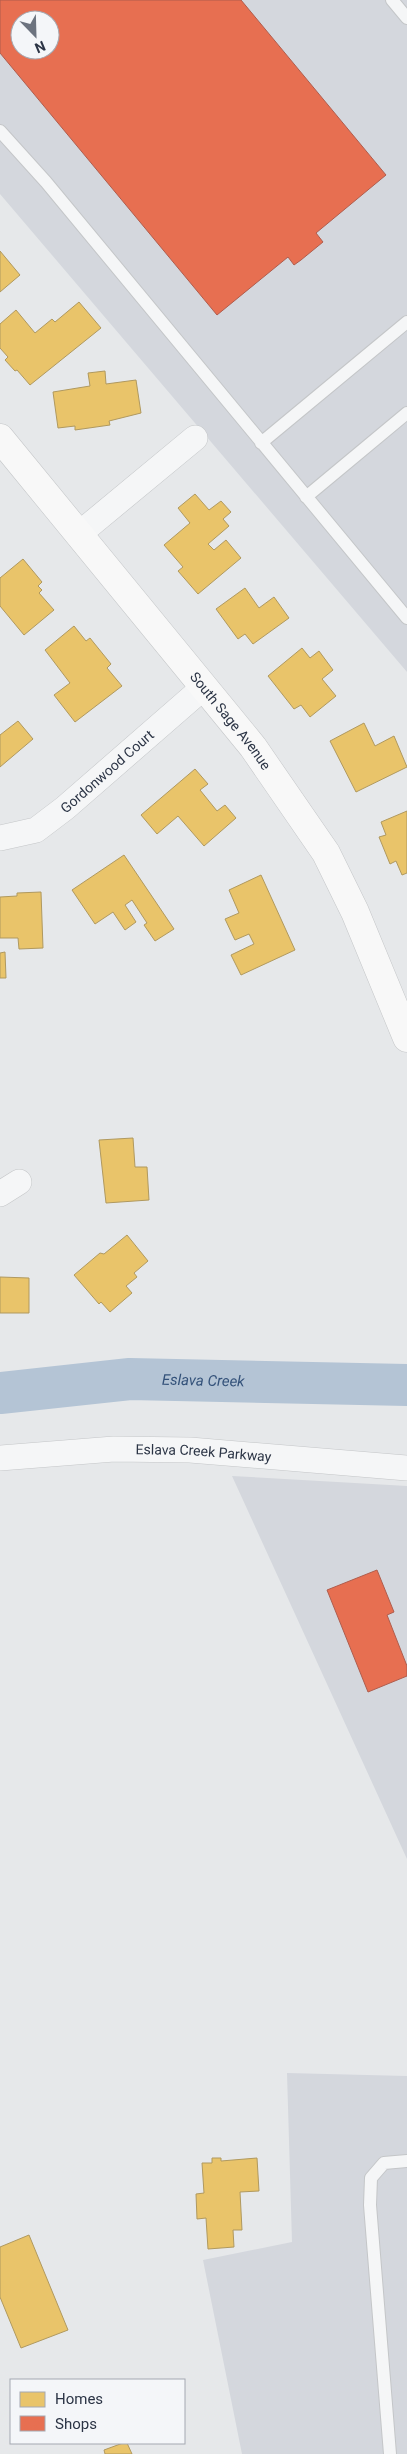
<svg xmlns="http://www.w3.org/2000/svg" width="407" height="2454" viewBox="0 0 407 2454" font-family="Roboto,sans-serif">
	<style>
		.built { fill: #d4d7dd; fill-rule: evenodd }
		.homes { fill: #e9c46a; stroke: #b0995f }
		.shops { fill: #e76f51; stroke: #af5d4d; fill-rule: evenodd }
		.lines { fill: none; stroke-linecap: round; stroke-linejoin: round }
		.river { stroke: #b4c4d5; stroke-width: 42 }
		.lane-casing { stroke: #c4c6c8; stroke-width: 14 }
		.street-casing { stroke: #c4c6c8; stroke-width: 26 }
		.secondary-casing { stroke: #c4c6c8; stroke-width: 29 }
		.lane { stroke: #f5f6f7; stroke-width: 12 }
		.street { stroke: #f5f6f7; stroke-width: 25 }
		.secondary { stroke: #f8f8f8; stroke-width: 28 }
		.labels { text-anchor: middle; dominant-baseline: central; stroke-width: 5; stroke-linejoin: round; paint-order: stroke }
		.street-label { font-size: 14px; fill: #2b3445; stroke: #f4f6f9 }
		.water-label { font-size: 15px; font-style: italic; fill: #34527a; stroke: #f4f6f9 }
	</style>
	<rect width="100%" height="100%" fill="#e6e8ea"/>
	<!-- built -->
	<path class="built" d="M0 0H407V672L0 194ZM20 20H50V50H20Z
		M232 1476 407 1486V1859Z
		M287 2073 407 2076V2454H242L203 2260 292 2242Z"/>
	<!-- homes -->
	<path class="homes" d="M0 251 20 275 0 292Z
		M79 302 101 328 30 385 17 370 15 371 5 360 8 357 0 348V324L16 310 35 333 52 319 55 322Z
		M105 371 106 384 136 380 141 413 109 421 110 425 75 430V426L58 428 53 392 90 386 88 373Z
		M195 494 209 510 221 501 231 512 223 519 229 526 208 544 214 550 226 540 241 558 198 594 178 571 183 567 164 545 190 523 178 508Z
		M23 559 42 582 38 586 42 590 39 593 54 610 24 635 0 606V578Z
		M245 588 259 608 274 597 289 618 253 644 245 634 238 639 216 609Z
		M74 626 86 641 90 638 94 643 111 664 107 668 122 686 75 722 54 695 70 683 45 650Z
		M302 648 310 658 319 651 333 670 322 679 336 696 310 717 301 705 294 709 268 676Z
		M18 721 33 739 0 767V735Z
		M364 723 375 746 394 736 407 767 356 792 330 741Z
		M195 769 208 784 200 790 217 811 225 805 236 818 204 846 178 816 157 834 141 815Z
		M407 811V873L402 875 396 861 390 864 379 837 386 835 381 822Z
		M124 855 174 929 155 941 144 925 147 923 132 900 125 905 136 922 125 930 113 912 95 924 72 890Z
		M261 875 295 950 241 975 231 955 254 944 249 934 235 940 233 936 225 919 239 913 229 890Z
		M41 892 43 948 19 949 18 938H0V897L17 896V893Z
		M5 952 6 978H0V953Z
		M133 1138 135 1167H147L149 1200 106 1203 99 1140Z
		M127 1235 148 1261 134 1273 137 1277 126 1286 132 1293 110 1312 101 1302 99 1304 74 1275 100 1253 104 1254Z
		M0 1277 29 1278V1313H0Z
		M212 2158H221V2161L257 2158 259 2191 240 2192 242 2230H233L234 2247 208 2249 206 2218 197 2219 196 2194 204 2193 202 2163H212Z
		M29 2235 68 2330 21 2348 0 2297V2247Z
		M123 2443H127L132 2454H105L104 2450Z"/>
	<!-- shops -->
	<path class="shops" d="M0 0H241L386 175 316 233 323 242 301 260 294 265 288 257 217 315 0 53ZM20 20H50V50H20Z
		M377 1570 394 1612 387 1615 407 1666V1676L368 1692 327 1590Z"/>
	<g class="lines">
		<!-- river -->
		<path class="river" id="s1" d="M0 1393 130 1379 407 1385"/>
		<defs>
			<path id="lane" d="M392 0 407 18
				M0 131 46 182 407 618
				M261 443 407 322
				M306 497 407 413
				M390 2454 370 2205 371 2178 384 2163 407 2161"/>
			<g id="street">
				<path d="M79 534 195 438"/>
				<path id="s2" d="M0 838 36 830 65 808 204 687"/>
				<path d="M0 1194 19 1182"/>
				<path id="s3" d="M0 1458 114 1449 190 1450 407 1468"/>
			</g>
			<g id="secondary">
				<path id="s4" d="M0 438 253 747 326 853 355 912 407 1038"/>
			</g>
		</defs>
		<!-- lane casing -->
		<use href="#lane" class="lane-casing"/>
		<!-- street casing -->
		<use href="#street" class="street-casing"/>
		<!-- secondary casing -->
		<use href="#secondary" class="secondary-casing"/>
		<!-- lane -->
		<use href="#lane" class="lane"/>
		<!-- street -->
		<use href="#street" class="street"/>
		<!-- secondary -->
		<use href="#secondary" class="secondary"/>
	</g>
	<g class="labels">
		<!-- street labels -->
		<g class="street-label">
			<text stroke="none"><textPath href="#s4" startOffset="365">South Sage Avenue</textPath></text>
			<text stroke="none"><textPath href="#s2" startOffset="129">Gordonwood Court</textPath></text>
			<text stroke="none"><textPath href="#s3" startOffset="204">Eslava Creek Parkway</textPath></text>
		</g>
		<!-- water labels -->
		<g class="water-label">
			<text stroke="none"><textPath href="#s1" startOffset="204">Eslava Creek</textPath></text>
		</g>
	</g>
	<!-- legend -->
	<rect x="10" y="2379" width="175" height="65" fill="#f4f6f9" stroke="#a4a8b1"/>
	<rect x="20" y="2392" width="25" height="15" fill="#e9c46a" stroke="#a4a8b1"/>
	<text x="55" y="2404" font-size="15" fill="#2b3445">Homes</text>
	<rect x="20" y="2416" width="25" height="15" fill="#e76f51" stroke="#a4a8b1"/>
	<text x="55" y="2429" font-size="15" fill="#2b3445">Shops</text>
	<!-- north arrow -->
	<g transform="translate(35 35) rotate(157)"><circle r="24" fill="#f4f6f9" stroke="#a4a8b1"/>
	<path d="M0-4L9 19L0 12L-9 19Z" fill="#6c737f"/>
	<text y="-8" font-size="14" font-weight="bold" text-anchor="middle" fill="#2b3445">N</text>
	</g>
</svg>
